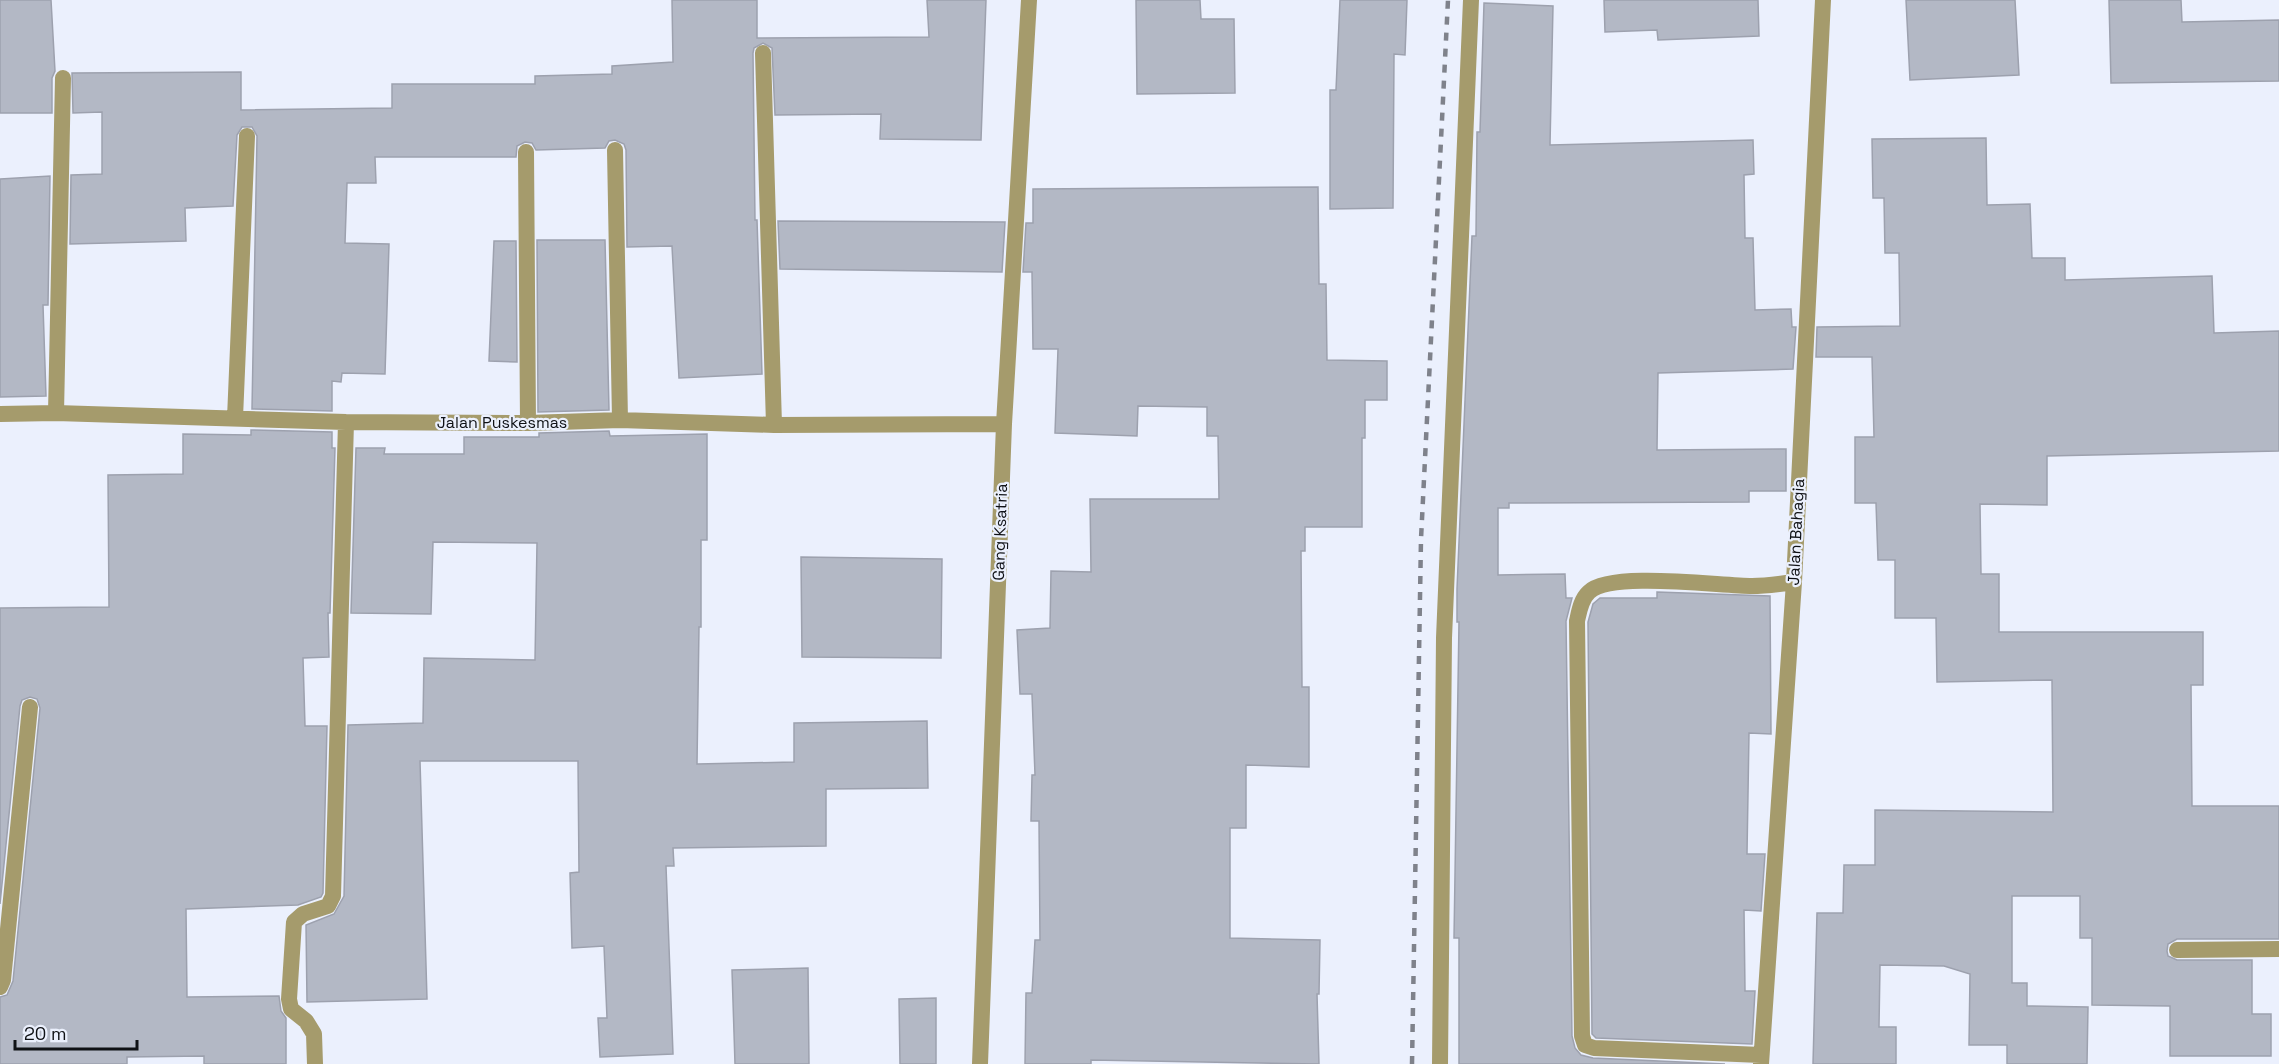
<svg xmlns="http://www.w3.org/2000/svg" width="2279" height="1064" viewBox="0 0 2279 1064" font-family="'Space Grotesk',sans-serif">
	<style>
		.building { fill: #b3b8c5; stroke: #9da1ae; stroke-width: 1.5 }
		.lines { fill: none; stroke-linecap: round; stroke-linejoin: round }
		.minor { stroke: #a59b6c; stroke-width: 16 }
		.rail { stroke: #7f828b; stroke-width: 4.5; stroke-dasharray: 8 8; stroke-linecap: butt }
		.labels { text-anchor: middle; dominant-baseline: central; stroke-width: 4.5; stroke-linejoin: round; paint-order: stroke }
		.street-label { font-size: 16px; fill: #0f1115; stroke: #ebf0fd }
	</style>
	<rect width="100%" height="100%" fill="#ebf0fd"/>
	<!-- building -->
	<path class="building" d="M0 0H51L55 71 52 78V113H0Z
		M672 0H757V38L929 37 927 0H986L981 140 880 139 881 114 775 115 772 48 763 43 754 48 753 53 755 220H757L762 374 679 378 672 246 627 247 626 150 624 144 615 140 609 141 605 148 536 150 532 143 525 142 517 146 516 157H375L376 183H347L345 243 389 244 385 374 342 373 341 382 332 381V411L252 409 257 136 252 127H242L237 135 233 206 185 208 186 241 70 244 71 175 102 174V112L73 113 72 73 241 72V110L392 108V84H535V76L612 74V66L673 62Z
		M1136 0H1200L1201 19H1234L1235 93 1137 94Z
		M1340 0H1407L1405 55 1394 54 1393 208 1330 209V90H1336Z
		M1604 0H1758L1759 36 1658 40 1657 30 1605 32Z
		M1906 0H2015L2019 75 1910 80Z
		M2109 0H2181L2182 22 2279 20V81L2111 83Z
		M1484 3 1553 6 1550 145 1753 140 1754 174 1744 175 1745 238H1753L1755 310 1791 309 1792 327H1796L1793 369 1658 373 1657 450 1786 449V491H1749V502L1509 503V508H1498V575L1565 574 1566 598H1572L1566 621 1572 1036 1575 1048 1581 1055 1593 1058 1725 1064H1459V938H1454L1459 622H1457V589L1472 236H1476L1477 132H1480Z
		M1986 138 1987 205 2030 204 2032 258H2065V280L2212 276 2214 333 2279 331V451L2047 456V505L1980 504 1981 574H1999V632H2203V685H2191L2192 806H2279V939H2177L2168 944 2167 951 2168 956 2177 960H2252V1014H2271V1056H2170V1006L2092 1005V938H2080V896H2012V983H2027V1006L2088 1007 2087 1064H2007V1045H1969L1970 974 1944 966 1880 965 1879 1027H1896V1064H1813L1817 913H1843L1844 865H1875V810L2053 812 2052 680 1937 682 1936 618H1895V560H1878L1876 503H1855V437H1874L1872 357H1816L1817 327 1900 326 1899 253H1885L1884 198H1873L1872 139Z
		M50 176 48 305H43L46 396 0 397V179Z
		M1318 187 1319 284H1326L1327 360 1387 361V400H1365V438H1362V527H1305V551H1301L1302 687H1309V767L1246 765V828H1230V938L1320 940 1319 994H1317L1319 1064 1091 1060V1064H1025L1026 993H1032L1035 940H1040L1039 821H1031L1032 775H1035L1032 694H1020L1017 630 1050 628 1051 571 1091 572 1090 499H1219L1218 436H1207V407L1138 406 1137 436 1055 433 1058 349H1033L1032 272H1023L1026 223H1033V189Z
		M778 221 1005 222 1002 272 780 269Z
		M537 240H605L609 410 538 412Z
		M494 241H516L517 362 489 361Z
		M251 430 332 432V448H335L330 613H328L329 657 303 658 305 726H327L323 893 321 897 298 905 186 909 187 997 279 996 281 1011 286 1018V1064H204V1056L127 1057V1064H0V997L7 995 13 981 40 708 37 699 30 697 22 700 20 706 0 904V608L109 607 108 475 183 474V434L251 435Z
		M609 431 610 436 707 434V540H701V627H699L697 764 794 762V723L927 721 928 788 826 789V846L673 848 674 866H666L673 1054 600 1057 598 1018H607L604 946 572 948 570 873 579 872 578 761H420L427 999 307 1002 306 925 334 914 344 896 348 725 423 723 424 658 535 660 537 543 433 542 431 614 351 613 356 448H385L384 454H464V437H539V433Z
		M801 557 942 559 941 658 802 657Z
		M1657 592 1770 596 1771 734 1749 733 1747 854H1765L1761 911 1744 910 1745 991H1755L1752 1044 1596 1038 1592 1034 1588 622 1593 604 1600 598H1657Z
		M808 968 809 1064H735L732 970Z
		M936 998V1064H900L899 999Z"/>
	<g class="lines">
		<!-- minor -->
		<path class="minor" d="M763 53 774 425
			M615 150 620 420
			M526 152 528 423
			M56 413 63 78
			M0 414 56 413 346 422 528 423 620 420 774 425 1004 424
			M235 418 247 136
			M2177 950 2279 949
			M0 987 3 980 30 707
			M1761 1055 1594 1048 1585 1045 1582 1036 1577 621C1579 612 1581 599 1589 592 1611 571 1719 586 1752 586 1766 586 1780 584 1794 582
			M315 1064 314 1034 306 1021 291 1009 289 999 294 922 303 914 328 906 333 896 346 422
			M980 1064 1004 424 1029 0
			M1440 1064 1444 638 1471 0
			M1761 1064 1794 582 1823 0"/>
		<!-- rail -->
		<path class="rail" d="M1412 1064 1421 539 1448 0"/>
	</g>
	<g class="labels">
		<!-- street labels -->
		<g class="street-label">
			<text x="502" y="422">Jalan Puskesmas</text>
			<text transform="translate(1000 532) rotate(-88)">Gang Ksatria</text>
			<text transform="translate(1796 532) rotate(-87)">Jalan Bahagia</text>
		</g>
	</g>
	<!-- scale -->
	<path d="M15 1040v9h122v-9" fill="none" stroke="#0f1115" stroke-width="3"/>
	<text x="24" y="1040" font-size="18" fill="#0f1115" stroke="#ebf0fd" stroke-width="4.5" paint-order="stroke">20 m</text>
</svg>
